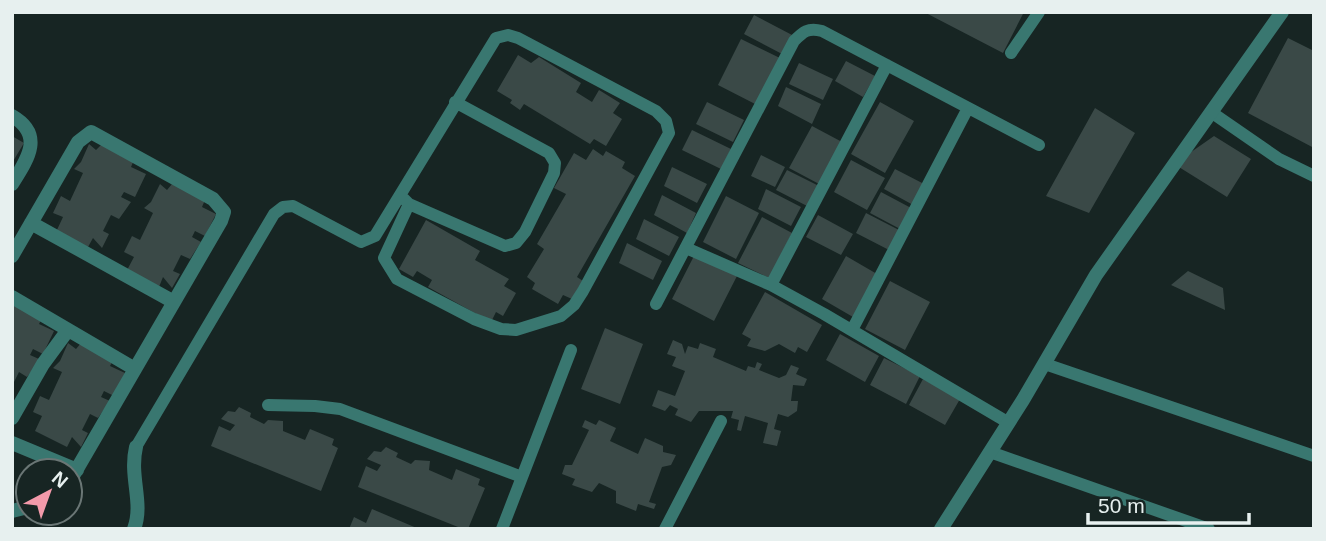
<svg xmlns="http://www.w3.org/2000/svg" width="1326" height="541" viewBox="0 0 1326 541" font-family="Arial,sans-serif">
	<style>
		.building { fill: #3a4947 }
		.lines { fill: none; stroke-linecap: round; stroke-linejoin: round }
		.service { stroke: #397770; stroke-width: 12 }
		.minor { stroke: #397770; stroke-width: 14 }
	</style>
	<rect width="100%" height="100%" fill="#172523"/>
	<!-- building -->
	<path class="building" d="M924 12H1024L1003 53Z
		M754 15 794 36 784 55 744 34Z
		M1288 38 1314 51V148L1248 113Z
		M741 39 782 59 759 106 718 85Z
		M518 55 531 63 539 57 581 83 576 92 592 102 599 90 620 103 613 113 622 119 606 146 594 139 590 144 524 104 520 110 510 103 512 100 497 91Z
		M846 61 875 76 863 97 835 81Z
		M799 63 833 79 823 100 789 84Z
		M786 87 821 104 812 124 778 106Z
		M707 102 744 120 733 142 696 124Z
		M880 102 914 121 885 173 851 154Z
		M1095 108 1135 133 1089 213 1046 196Z
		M812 126 844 143 821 185 789 168Z
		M692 130 731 149 721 169 682 150Z
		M12 136 24 143 12 163Z
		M1214 136 1251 159 1227 197 1174 164Z
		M89 144 96 150 102 144 134 160 131 167 146 174 135 197 124 192 121 197 131 202 119 219 111 215 103 231 109 234 102 248 93 238 88 247 56 232 63 217 53 213 61 196 70 201 83 173 74 169 81 162Z
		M593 149 603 156 606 151 625 162 622 168 635 176 577 277 583 281 572 299 563 295 558 304 532 289 535 283 527 277 544 249 537 244 566 194 554 188 574 153 586 160Z
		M761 155 785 167 775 187 751 176Z
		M851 160 885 178 867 210 834 192Z
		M672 167 707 184 697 203 664 186Z
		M895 169 926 185 915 206 884 189Z
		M787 170 819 186 809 207 776 190Z
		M160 184 167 190 172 184 205 200 202 207 216 214 205 236 195 231 192 237 201 242 190 259 181 255 173 271 180 274 172 288 163 277 159 287 126 272 134 257 124 252 132 236 140 240 153 213 144 208 151 202Z
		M766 189 801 207 791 226 758 209Z
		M881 192 913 209 902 230 870 213Z
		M662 195 696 213 687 233 654 215Z
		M726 196 759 213 736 259 703 242Z
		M866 213 899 230 889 250 856 233Z
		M818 215 853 234 841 255 806 237Z
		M762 217 792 233 769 278 738 263Z
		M644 219 679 237 669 256 636 239Z
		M426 220 480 251 475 260 509 279 504 286 516 293 503 316 496 312 491 322 428 287 432 280 417 271 413 277 399 269Z
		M627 243 662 261 653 280 619 263Z
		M695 254 737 276 714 321 672 299Z
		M846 256 877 274 853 317 822 299Z
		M1188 271 1223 288 1225 310 1171 285Z
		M890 281 930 302 905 350 865 329Z
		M765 292 822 325 807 352 798 347 795 353 779 344 765 351 747 346 751 339 742 334Z
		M12 303 42 318 39 324 54 331 43 354 33 349 30 355 39 359 35 367 27 377 19 372 12 386Z
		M605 328 643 344 620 404 581 389Z
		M840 334 879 356 865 382 826 360Z
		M673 340 682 344 685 354 688 346 698 349 700 343 716 349 713 357 746 371 748 366 755 368 757 362 762 364 759 370 779 378 786 375 791 365 799 368 796 374 807 379 804 386 793 385 791 401H798L797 411 788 417 778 414 774 429 781 431 777 446 763 443 768 423 745 416 741 431 737 430 739 420 731 418 733 411H699L691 422 675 415 678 409 670 405 665 411 652 406 658 390 675 396 685 371 672 366 676 357 667 354Z
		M68 343 76 349 81 343 113 360 110 366 125 373 114 396 104 391 101 397 110 401 98 418 90 414 82 430 88 433 81 447 72 437 67 447 35 431 42 416 33 412 40 396 49 400 62 372 53 368 60 361Z
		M884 358 920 376 906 404 870 385Z
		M923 379 960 399 945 425 909 405Z
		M239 407 251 413 250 417 264 424 268 420 283 421V431L305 440 310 429 334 439 332 445 338 448 321 491 211 446 219 426 230 431 235 425 221 419 228 411 235 412Z
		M585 420 596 425 599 420 616 428 610 441 638 454 645 438 663 446V452L676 455 671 465 662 467 649 502 656 504 654 509 638 504 636 511 616 503V491L599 483 592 492 572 485 575 479 562 474 565 465H572L589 430 582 427Z
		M386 447 398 453 396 457 411 464 415 460 430 461 429 470 452 480 456 469 480 479 478 485 485 488 468 529H463L358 487 366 466 377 471 381 465 367 459 374 451 381 452Z
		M372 509 419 529H349L354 517 366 523Z"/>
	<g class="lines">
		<!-- service -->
		<path class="service" d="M1011 53 1039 12
			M1211 112 1279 159 1314 176
			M404 199 409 204 505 246 516 243 525 232 554 173 555 163 549 153 455 102
			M686 248 771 285 824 314 1009 423
			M771 285 887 65
			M656 304 794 41C803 32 808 27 822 31L1039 145
			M852 330 968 108
			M1045 364 1314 456
			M268 405 315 406 340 409 522 477
			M136 447 274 214 283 207 293 206 361 242 375 236 496 38 508 35 518 38 656 111 666 121 669 133 583 291 574 305 561 316 516 330 501 329 474 319 397 279 384 258 409 204
			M990 452 1209 529
			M502 529 571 350
			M665 529 721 421"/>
		<!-- minor -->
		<path class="minor" d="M12 116C45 135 27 160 12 184
			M31 223 174 302
			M12 256 78 142 91 132 213 199 224 212 221 221 70 481
			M12 297 135 369
			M12 418 43 364 68 330
			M12 443 77 470
			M12 511 28 507
			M134 529C144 503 129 477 136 447
			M941 529 1023 400 1096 275 1282 12"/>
	</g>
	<!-- border -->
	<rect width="1326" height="541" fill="none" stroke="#e7f0ef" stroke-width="28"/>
	<!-- north arrow -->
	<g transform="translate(49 492) rotate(41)"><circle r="33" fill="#172523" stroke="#6a7675" stroke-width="2"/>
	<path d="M0-5L12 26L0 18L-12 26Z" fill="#f39aaa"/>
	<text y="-10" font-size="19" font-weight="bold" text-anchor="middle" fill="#e7f0ef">N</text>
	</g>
	<!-- scale -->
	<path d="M1088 513v10h161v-10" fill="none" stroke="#e7f0ef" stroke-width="3.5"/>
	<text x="1098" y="513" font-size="21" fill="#e7f0ef" stroke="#172523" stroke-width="5" paint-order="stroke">50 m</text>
</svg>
